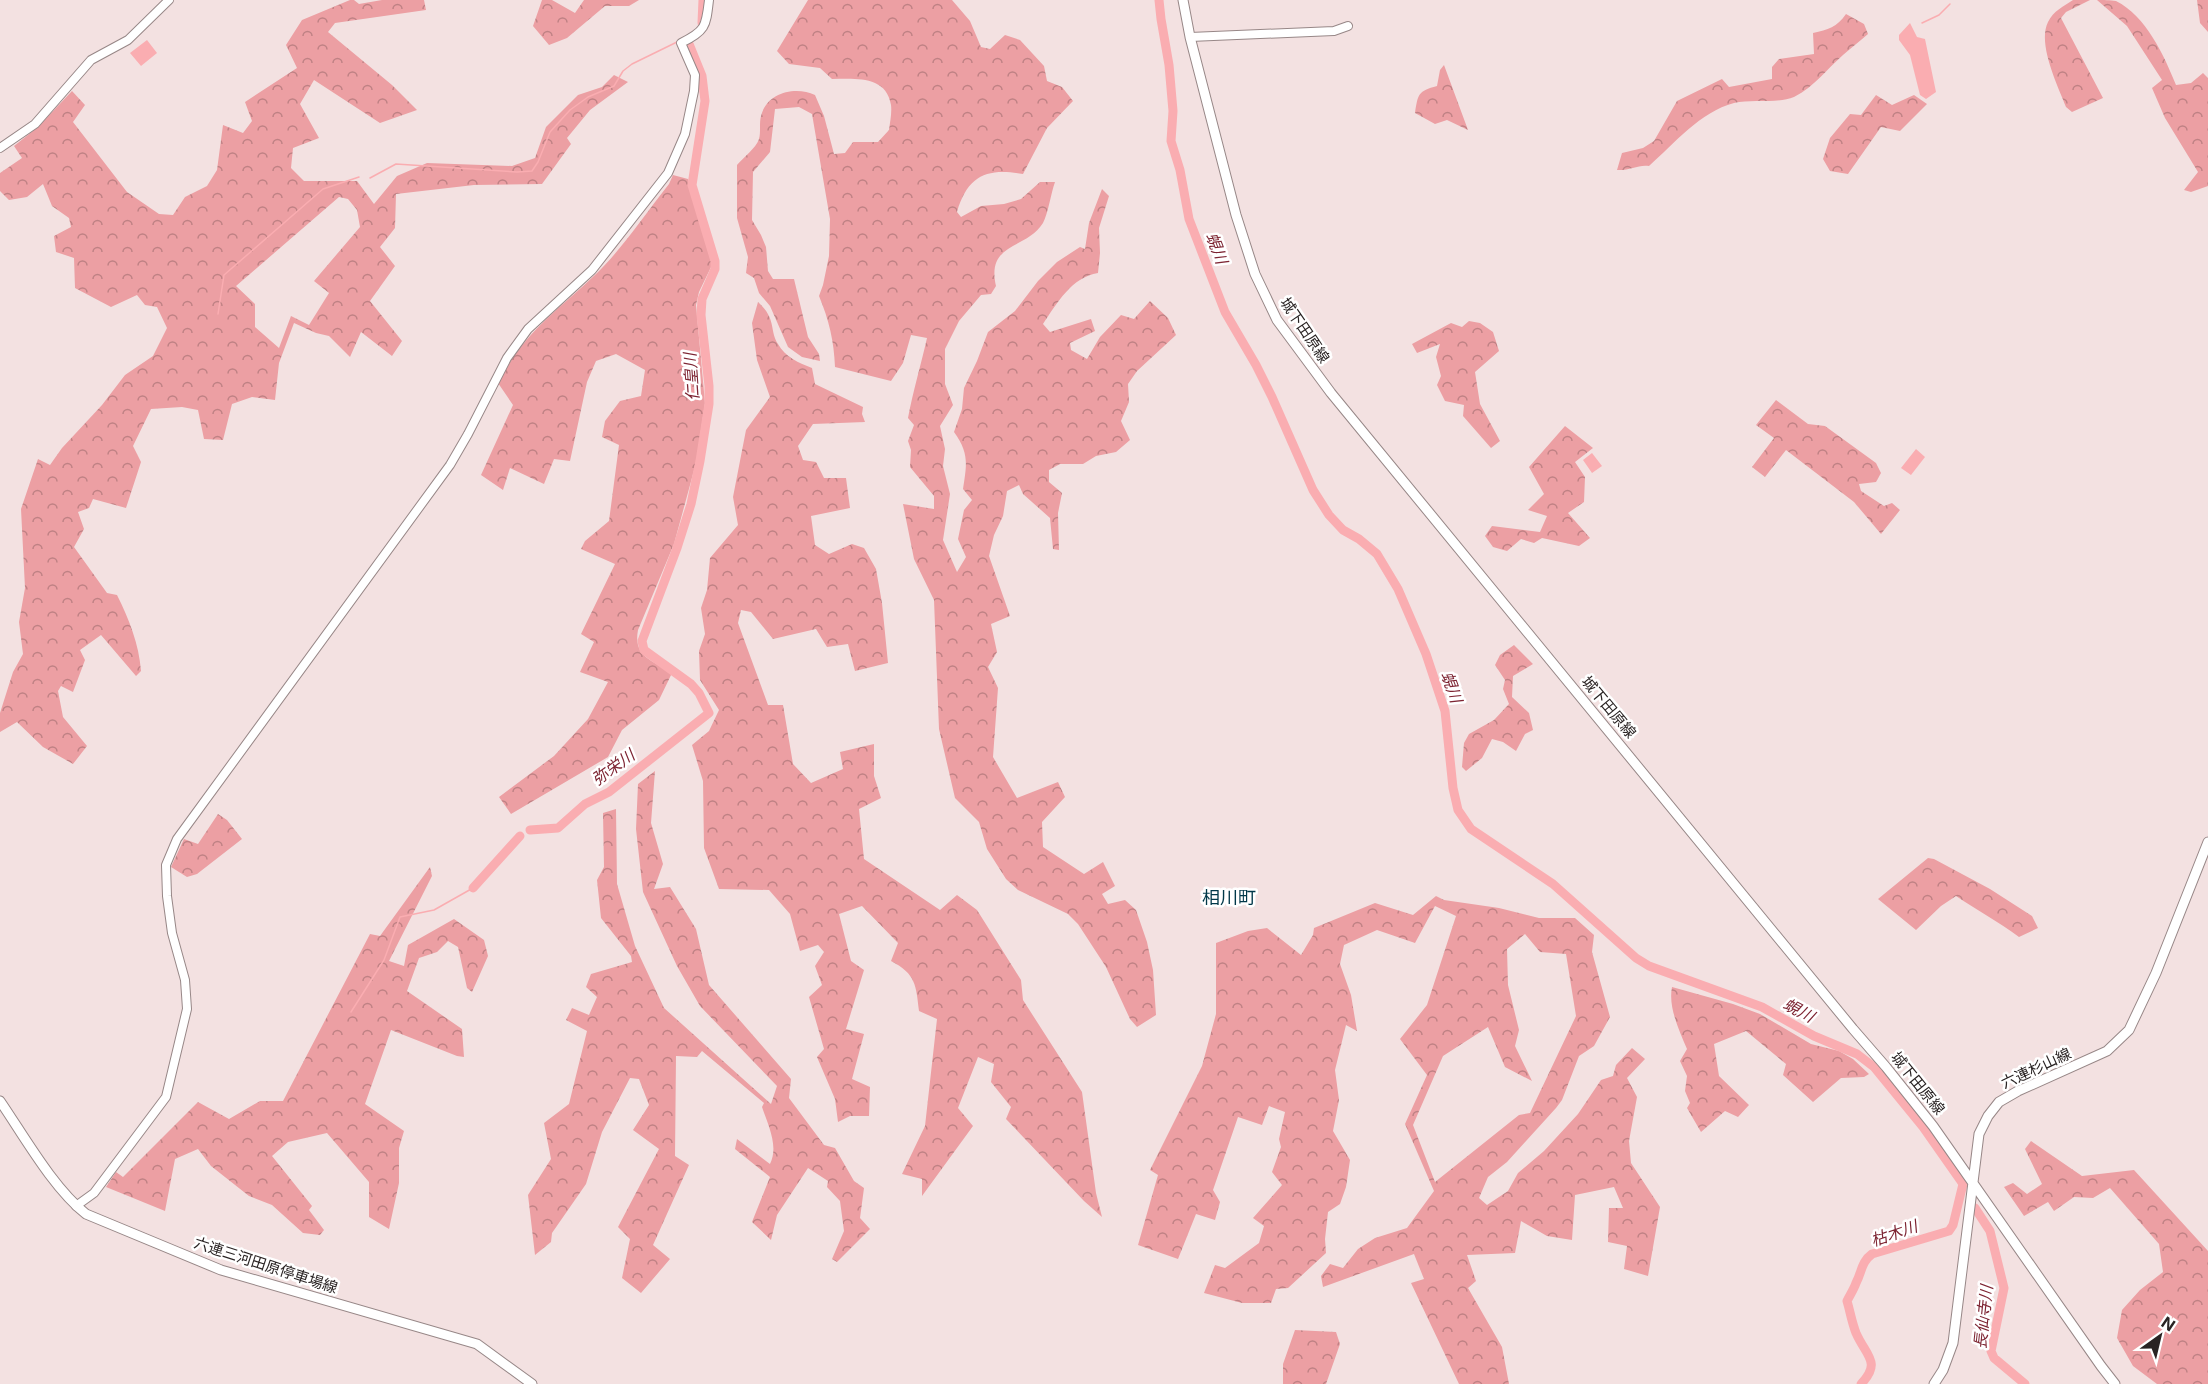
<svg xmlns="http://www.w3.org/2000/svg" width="2208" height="1384" viewBox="0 0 2208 1384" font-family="Inter,'Noto Sans JP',sans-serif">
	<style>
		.forest { fill: url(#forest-crowns); fill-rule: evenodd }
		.water { fill: #faadb1 }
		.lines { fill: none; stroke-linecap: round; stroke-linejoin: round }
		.stream { stroke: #faadb1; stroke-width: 1.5 }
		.river { stroke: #faadb1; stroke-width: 9 }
		.tertiary-casing { stroke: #978787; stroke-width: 10 }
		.secondary-casing { stroke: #978787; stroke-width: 11 }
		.tertiary { stroke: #fff; stroke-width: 8 }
		.secondary { stroke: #fff; stroke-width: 9 }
		.labels { text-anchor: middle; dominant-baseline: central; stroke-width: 5; stroke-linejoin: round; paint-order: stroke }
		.street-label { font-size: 15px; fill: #292323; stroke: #fff }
		.water-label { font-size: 16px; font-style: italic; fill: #7d2432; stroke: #fff }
		.quarter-label { font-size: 18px; fill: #003849; stroke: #fff }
	</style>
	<defs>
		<pattern id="forest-crowns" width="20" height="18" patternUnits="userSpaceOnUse" patternTransform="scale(1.5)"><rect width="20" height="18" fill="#ec9fa3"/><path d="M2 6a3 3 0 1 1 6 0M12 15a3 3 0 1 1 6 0" fill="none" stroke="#bf8184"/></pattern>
	</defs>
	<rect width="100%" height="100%" fill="#f3e1e1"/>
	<!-- forest -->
	<path class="forest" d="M350 0H354L359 4 382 0H424L426 10 335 23 328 32 392 85 417 110 380 123 314 80 300 104 319 138 293 148 291 168 304 181H357L374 204 397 176 427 163 512 166 535 158 546 127 578 95 602 87 614 75 628 82 590 110 567 138 571 144 542 184 474 185 396 194 395 228 380 247 395 266 370 301 402 341 392 356 361 332 350 357 329 336 316 333 294 323 279 363 275 400 252 397 232 404 223 440 204 439 198 410 182 407 151 409 133 446 141 462 126 508 93 499 89 508 78 512 84 529 74 547 107 593 117 595C129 619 139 644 141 671L136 676 101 635 80 650 85 660 73 692 61 686 58 691 63 717 87 746 73 764 43 747 17 722 0 732V713L13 672 23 654 19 622 25 588 21 509 38 459 50 465 62 448 102 405 125 375 153 356 167 328 157 307 145 305 137 295 111 307 75 288 74 258 56 252 54 236 71 227 69 218 52 206 43 184 27 197 9 200 0 191V173L22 158 14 146 38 127 72 91 85 105 73 122 127 192 159 214 173 215 185 197 207 186 217 170 223 125 243 133 252 121 245 102 297 68 286 45 302 20ZM339 197 348 199 357 210 360 227 314 281 329 293 309 325 291 316 279 348 255 327V304L236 286Z
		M542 0H552L575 13 584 0H639L629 6H605L567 38 549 45 533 26Z
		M808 0H952L970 21 981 47 990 49 1005 35 1020 40 1044 66 1047 81 1062 87 1073 101 1047 128 1023 174C987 168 968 175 957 212L961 217 981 206 1004 204 1021 199 1040 182H1055C1051 193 1048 214 1043 223 1026 250 986 242 996 286L991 294 981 295 959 321 945 349V384L953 405 940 426 945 449 943 466 950 494 943 540 957 572 966 557 958 539 964 510 972 500 963 489C967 463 969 453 954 432L962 409 964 388 977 361 988 332 1015 311 1038 281 1057 262 1080 247 1085 249 1089 223 1102 189 1109 196 1099 228 1100 253 1098 273C1072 277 1057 303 1043 324L1050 332 1091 319 1095 331 1070 343 1071 350 1087 359 1100 337 1121 315 1134 319 1150 301 1168 318 1176 335 1137 371 1128 384 1129 402 1121 421 1130 440 1116 452 1096 456 1083 464H1060L1049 470V482L1062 493 1058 513 1059 550 1053 549 1050 518 1023 494 1019 485 1007 491 1003 516 994 535 989 556 1010 616 991 624 997 652 988 667 998 688 993 757 1017 798 1058 782 1065 797 1042 822 1043 847 1084 874 1103 862 1115 886 1102 894 1108 904 1125 900 1136 910 1147 942 1153 970 1156 1015 1137 1027 1130 1019 1106 967 1078 924 1068 914 1018 890 1006 879 987 849 979 822 955 798 939 729 934 600 914 559 903 504 934 509V496L910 467 911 450 908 441 914 425 908 418C913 391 921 365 927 338L911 335 903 363 891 381 835 367C834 341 829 320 819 296L823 285 829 256 830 219 812 114 799 107 775 109 770 152 753 172 752 220 761 235 766 247 768 271 773 279H794L808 337 819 354 820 361 802 357 788 347 770 306 759 293 754 278 746 273 748 257 737 218V165C743 158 756 148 759 139 761 132 759 123 761 116 767 92 796 86 815 95L824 116 834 154 845 153 853 142H878L889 130C890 122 892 113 891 105 886 75 855 79 832 79L820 68 789 64 777 51Z
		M2073 0H2090L2066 12 2061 18 2103 98 2072 112 2066 107C2058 86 2037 44 2048 22 2053 11 2064 6 2073 0Z
		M2097 0C2103 0 2111 0 2116 1 2146 16 2164 55 2176 85L2191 83 2203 73 2208 78V186L2191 192 2184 190 2198 172 2165 118 2152 88 2162 80 2127 26Z
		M2197 0H2208V32L2200 23Z
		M1846 14 1864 24 1868 34C1860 41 1851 48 1843 55 1826 70 1815 86 1794 97 1778 104 1752 99 1734 103 1700 112 1675 143 1649 166 1639 164 1629 171 1617 170L1622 153 1643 148 1654 141 1677 101 1722 79 1729 87 1772 79V67L1779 59 1814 54 1813 33C1828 30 1837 27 1846 14Z
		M1444 65 1468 130 1447 120 1435 124 1415 113C1418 94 1418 91 1437 86L1440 70Z
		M1876 95 1892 105 1914 95 1927 104 1900 131 1881 127 1848 174 1830 171 1823 159 1830 138 1850 114 1861 115Z
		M673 175 688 179 712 265 699 292 696 305 705 403 696 463 674 544 638 630C633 657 652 660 672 673L659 700 622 730 608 757 511 814 499 797 554 756 588 719 608 682 580 672 594 642 581 634 615 564 581 549 585 541 609 521 619 445 602 437 605 421 620 401 641 396 645 370 616 354 596 361 587 382 570 461 554 459 544 484 510 468 503 490 481 475 513 405 498 383C524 332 556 312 596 274 623 248 645 214 669 184Z
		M758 302C777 319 769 330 778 344 785 357 799 363 812 368L815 384 863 407 862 414 865 422 813 424 798 446 803 460 816 462 824 478H846L850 508 811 516 815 545 829 554 852 544 864 548 876 569 882 603 888 663 855 671 848 644 827 647 816 629 773 639 751 612 741 610 738 623 768 705H783L793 764 811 783 843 769 840 752 874 744V776L881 798 859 809 864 859 940 910 957 895 977 910 1021 980 1023 1000 1082 1092 1096 1193 1102 1217 1084 1201 1006 1119 1011 1107 991 1082 994 1064 978 1057 958 1108 973 1126 922 1196V1179L902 1174 925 1126 937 1019 919 1011C916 985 916 974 891 961L898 943 862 906 839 914 851 961 864 970 846 1029 864 1034 852 1079 870 1087 869 1116H850L838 1122 835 1099 817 1057 824 1049 809 997 822 985 815 966 824 952 818 945 800 951 790 914 769 890 719 889 704 848 703 781 692 745 709 731 719 710 700 680 699 651 705 634 701 608 707 590 710 558 738 525 733 497 746 430 770 397 757 360 752 323Z
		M1469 321 1480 323 1493 332 1499 351 1475 372 1480 404 1500 441 1491 448 1463 416 1464 405 1445 401 1437 385 1441 376 1436 357 1440 344 1417 353 1412 344 1451 323 1462 327Z
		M1776 400 1808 424 1825 426 1876 463 1881 473 1876 482 1859 484 1861 491 1884 506 1892 503 1900 510 1881 534 1854 502 1786 450 1765 477 1752 467 1774 438 1756 425Z
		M1565 426 1593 448 1575 462 1585 477 1584 502 1568 513 1590 538 1579 546 1542 538 1534 543 1521 539 1507 551 1493 547 1485 536 1492 526 1540 532 1547 516 1528 510 1544 494 1529 467Z
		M1514 645 1533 664 1513 676 1512 697 1529 713 1533 730 1525 734 1516 751 1503 742 1492 739 1482 758 1466 771 1462 767 1464 743 1469 734 1494 720 1509 704 1503 689 1505 680 1495 665 1500 655Z
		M655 771 651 823 663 864 654 889 670 887 696 929 709 985 791 1079 789 1098 824 1145 835 1148 854 1181 864 1188 860 1218 870 1229 837 1262 832 1259 844 1231 840 1201 827 1187 828 1181 808 1168 777 1215 771 1240 752 1222 770 1177 735 1149 737 1139 770 1164C779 1146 768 1125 762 1107L764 1103 702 1051 697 1057 676 1056 675 1156 689 1165 653 1245 670 1259 641 1293 622 1278 630 1239 618 1227 659 1149 633 1130 649 1105 639 1079 630 1078 602 1132 586 1184 552 1233 551 1242 535 1255 528 1195 551 1159 544 1123 569 1104 587 1031 566 1020 572 1008 589 1015 597 997 586 987 591 974 632 962 631 956 601 918 597 880 604 867 603 813 616 809 617 884 635 946 664 1008 771 1104 777 1086 700 1006 677 966 643 892 636 829 638 784Z
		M218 814 227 820 242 839 197 874 187 877 171 867 184 839 198 844Z
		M1928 858 1934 859 1990 889 2032 916 2038 928 2019 937C1999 922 1977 910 1956 896L1941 906 1916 930 1878 899Z
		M430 867 432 876 389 961 404 966 408 945 454 919 484 940 488 956 472 992 467 988 458 947 448 941 437 952 419 958 407 991 462 1029 464 1057 457 1056 391 1030 365 1104 404 1131 399 1148V1183L389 1229 369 1217V1182L327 1133 288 1142 272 1156 312 1206 309 1210 324 1230 320 1235 303 1233 272 1205 249 1196 211 1166 198 1149 175 1159 165 1211 106 1187 116 1172 123 1177 198 1102 229 1119 260 1101H283L370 934 380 936Z
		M1436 896 1444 900 1499 908 1539 918H1575L1594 935 1592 952 1610 1017 1594 1046 1579 1056 1562 1100 1556 1108 1507 1162 1488 1177 1479 1198 1487 1205 1508 1191 1518 1173 1544 1151 1578 1114 1601 1080 1613 1076 1616 1065 1632 1048 1645 1059 1627 1078 1637 1097 1629 1141 1631 1163 1660 1207 1648 1276 1624 1269 1627 1246 1608 1242 1609 1208H1623L1614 1187 1575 1195 1572 1240 1547 1236 1521 1221 1515 1253 1467 1255 1476 1281 1468 1288 1502 1347 1509 1384H1459L1411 1283 1424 1279 1414 1254 1323 1287 1321 1276 1330 1264 1343 1268 1358 1249 1375 1238 1407 1228 1434 1191 1405 1124 1427 1075 1400 1039 1427 1005 1456 916 1435 906 1415 943 1377 930 1344 945 1340 964 1351 995 1357 1031 1346 1025 1335 1070 1339 1100 1333 1131 1350 1160 1346 1187 1340 1204 1328 1212 1325 1239 1326 1253 1288 1288 1276 1289 1271 1303H1242L1204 1293 1215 1265 1225 1268 1259 1243 1264 1226 1253 1218 1282 1185 1272 1172 1281 1147 1279 1139 1285 1112 1269 1106 1262 1125 1238 1117 1213 1190 1220 1202 1215 1220 1196 1214 1178 1259 1138 1245 1158 1175 1150 1170 1202 1066 1216 1014V943L1248 931 1267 928 1301 955 1313 935 1314 928 1375 903 1413 915ZM1525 934 1540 952 1566 954 1576 1016 1530 1113 1519 1115 1435 1182 1413 1125 1443 1056 1488 1027 1505 1067 1532 1081 1515 1046 1519 1030 1508 985 1507 949Z
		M1672 987 1733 1004 1760 1014 1811 1044 1839 1051 1853 1059 1869 1074 1864 1077 1841 1078 1813 1102 1783 1075 1786 1064 1746 1031 1714 1044 1719 1076 1749 1105 1738 1117 1725 1111 1701 1132 1687 1108 1690 1103 1685 1091 1687 1076 1680 1061 1687 1049C1679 1030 1668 1007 1672 987Z
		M2031 1141 2082 1176 2134 1170 2208 1251V1384H2157L2133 1366 2117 1338 2122 1310 2140 1290 2163 1272 2159 1244 2110 1188 2093 1198 2074 1197 2054 1211 2048 1202 2024 1216 2004 1187 2013 1183 2027 1194 2042 1184 2025 1149Z
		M1295 1330 1336 1332 1340 1344 1326 1384H1283V1364Z"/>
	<!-- water -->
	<path class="water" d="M1910 23 1917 37 1925 39 1936 92 1926 99 1920 95 1910 55 1899 40V35Z
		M147 40 157 53 141 66 130 53Z
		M1916 449 1925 457 1911 475 1901 468Z
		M1592 453 1602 466 1592 473 1583 460Z"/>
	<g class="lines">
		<!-- stream -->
		<path class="stream" d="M1922 23 1939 15 1950 4
			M370 178 396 164 517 172 532 171 538 162 550 132 570 110 588 97 614 86 623 71 632 64 677 42
			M218 314 224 275 323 189 359 177
			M351 1012 384 960 400 917 434 910 473 888"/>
		<!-- river -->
		<path class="river" d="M1159 0 1161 19 1169 65 1173 111 1171 141 1180 170 1189 219 1225 312 1256 365 1272 397 1313 490 1329 515 1343 530 1359 539 1377 554 1398 589 1426 654 1445 711 1453 788 1458 810 1471 829 1553 884 1636 958 1649 966 1762 1007 1814 1036 1857 1054 1874 1067 1923 1127 1963 1184 1953 1225 1949 1231 1872 1254C1861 1262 1862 1272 1856 1283 1854 1289 1850 1295 1847 1301 1850 1311 1852 1323 1856 1333 1866 1356 1882 1362 1861 1384
			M702 23 703 0
			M530 830 558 828 585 804 609 792 709 713 699 693 691 684 644 650 642 641 677 548 691 504 700 461 709 404V386L701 315 702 299 715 269V261L692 185 705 101 702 76 689 44
			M473 888 520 836
			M1975 1208 1990 1231 2004 1288 1991 1351 1994 1358 2025 1384"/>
		<defs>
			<path id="tertiary" d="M1190 37 1334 31 1348 26
				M0 148 35 124 91 60 128 40 169 0
				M76 1206 94 1193 166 1097 187 1009 185 980 172 933 167 896 166 865 177 839 450 465 468 434 507 358 528 329 592 270 668 173 685 134 694 91 695 75 681 43C706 31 706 26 709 0"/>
			<path id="secondary" d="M1183 0 1190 37 1236 215 1255 274 1277 320 1331 393 1853 1029 1886 1067 1933 1126 2101 1366 2115 1384
				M0 1101C24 1136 53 1188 86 1214L221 1270 477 1344 532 1384
				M1934 1384 1943 1370 1953 1343 1979 1134 1988 1116 1999 1102 2018 1091 2107 1051 2129 1030 2156 973 2208 842"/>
		</defs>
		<!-- tertiary casing -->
		<use href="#tertiary" class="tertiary-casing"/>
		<!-- secondary casing -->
		<use href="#secondary" class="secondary-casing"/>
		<!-- tertiary -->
		<use href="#tertiary" class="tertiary"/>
		<!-- secondary -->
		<use href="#secondary" class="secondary"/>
	</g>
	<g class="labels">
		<!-- street labels -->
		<g class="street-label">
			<text transform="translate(1305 330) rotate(56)">城下田原線</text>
			<text transform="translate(1609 707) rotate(50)">城下田原線</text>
			<text transform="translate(2036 1068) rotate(-25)">六連杉山線</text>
			<text transform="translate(1918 1083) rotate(51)">城下田原線</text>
			<text transform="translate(266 1265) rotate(18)">六連三河田原停車場線</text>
		</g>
		<!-- water labels -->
		<g class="water-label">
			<text transform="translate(1217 248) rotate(69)">蜆川</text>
			<text transform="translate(691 377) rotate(-94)">仁皇川</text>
			<text transform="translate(1452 687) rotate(70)">蜆川</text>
			<text transform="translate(613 767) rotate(-36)">弥栄川</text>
			<text transform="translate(1799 1010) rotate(28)">蜆川</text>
			<text transform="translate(1894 1233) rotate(-19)">枯木川</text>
			<text transform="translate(1983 1317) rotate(-84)">長仙寺川</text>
		</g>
		<!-- quarter labels -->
		<g class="quarter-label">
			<text x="1229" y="897">相川町</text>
		</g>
	</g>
	<!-- north arrow -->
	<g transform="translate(2160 1336) rotate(34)" stroke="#ffffff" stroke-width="4.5" paint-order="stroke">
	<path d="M0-4.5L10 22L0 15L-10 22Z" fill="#292323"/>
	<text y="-9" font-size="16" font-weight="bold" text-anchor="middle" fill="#292323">N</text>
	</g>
</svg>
